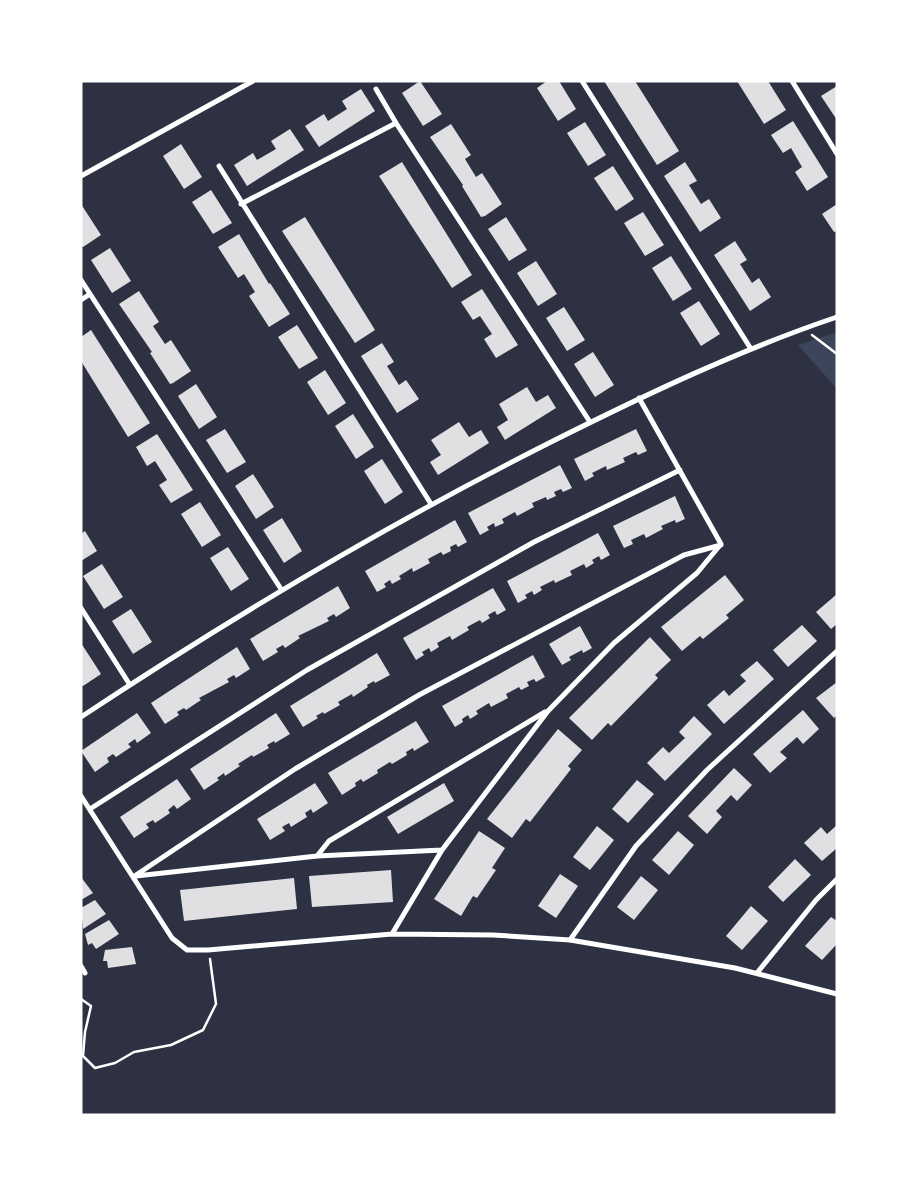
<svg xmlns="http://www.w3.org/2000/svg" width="918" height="1196" viewBox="0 0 918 1196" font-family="'Asap Condensed',sans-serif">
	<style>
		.green { fill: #3c4559 }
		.building { fill: #e0e0e3 }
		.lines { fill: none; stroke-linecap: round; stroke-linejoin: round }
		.path { stroke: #fff; stroke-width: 2.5 }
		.minor { stroke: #fff; stroke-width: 5 }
	</style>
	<rect width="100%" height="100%" fill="#2d3142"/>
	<!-- green -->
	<path class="green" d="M837 332V389L798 345Z"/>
	<!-- building -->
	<path class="building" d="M420 81 442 114 423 126 402 93Z
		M547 81H559L576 109 558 121 537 88Z
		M604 81H635L679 151 657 165Z
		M737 81H768L786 110 764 124Z
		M837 86V120L821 96Z
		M361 89 375 111 319 147 305 126 324 114 328 121 347 109 342 101Z
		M793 121 828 177 807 191 795 172 802 167 791 148 783 153 771 135Z
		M585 122 606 155 588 166 567 133Z
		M451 124 471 155 465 159 476 177 482 173 502 204 485 216 481 217 462 186 463 185 430 137Z
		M290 129 304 150 247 186 234 165 253 153 257 160 276 149 271 141Z
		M181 144 202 177 184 189 163 156Z
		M402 162 472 275 452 288 379 176Z
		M685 162 697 181 689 185 701 204 709 199 721 218 700 232 664 176Z
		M613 166 634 199 616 211 594 178Z
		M211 190 232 223 213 234 192 202Z
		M81 204 101 235 83 247 81 245Z
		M837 204V231L834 232 822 214Z
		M643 212 664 245 645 256 624 223Z
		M305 217 375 330 355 343 282 231Z
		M506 217 527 250 509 261 488 229Z
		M239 234 269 284 270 283 290 314 269 327 249 296 255 292 244 274 238 278 218 247Z
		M735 241 747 260 740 264 752 283 759 278 771 297 750 311 714 255Z
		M110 248 131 281 112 293 91 260Z
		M671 256 692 289 673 301 652 268Z
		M536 261 557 294 538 306 517 273Z
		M482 289 518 345 496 358 484 339 492 334 480 316 473 320 461 302Z
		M139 291 159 322 153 326 165 344 171 340 191 371 173 383 170 384 150 353 152 352 119 304Z
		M699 301 720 334 701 346 680 313Z
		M564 307 585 340 567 351 546 318Z
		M297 325 318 358 299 369 278 337Z
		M91 330 150 423 128 437 81 361V337Z
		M382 343 394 362 387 366 399 385 406 380 419 399 397 413 361 356Z
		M593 352 614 385 595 397 574 364Z
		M325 370 346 403 328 415 307 382Z
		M196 384 217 417 199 429 178 396Z
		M527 387 536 402 548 395 556 408 505 440 497 427 508 420 499 404Z
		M353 414 374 447 356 459 335 426Z
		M459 422 469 437 481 430 489 443 438 475 430 462 441 455 431 440Z
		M225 429 246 462 227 473 206 440Z
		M636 429 647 451 638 455 636 452 623 458 625 462 607 470 606 466 592 473 594 476 585 481 574 459Z
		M157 434 193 490 171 503 159 485 167 480 155 461 147 466 136 447Z
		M382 459 403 492 385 504 364 471Z
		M560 465 572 488 563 492 561 489 554 492 556 496 547 500 546 497 532 503 534 507 517 516 515 512 502 519 504 523 495 527 494 523 487 527 489 530 480 535 468 513Z
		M253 474 274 507 256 519 235 486Z
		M675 496 685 519 676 523 675 520 661 526 663 529 646 538 644 534 631 540 633 544 624 548 613 526Z
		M200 502 221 535 202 547 181 514Z
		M282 518 302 551 284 563 263 530Z
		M455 520 467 542 458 547 456 544 450 547 451 551 443 555 441 552 428 559 430 563 413 572 412 568 399 576 401 579 392 584 390 580 384 584 386 587 377 592 365 571Z
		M85 531 97 551 81 561V534Z
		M598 533 610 555 601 560 599 556 592 560 594 563 586 568 584 564 570 571 572 575 555 583 554 580 540 587 542 590 534 595 532 591 525 595 527 598 518 603 507 581Z
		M228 547 249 579 231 591 210 558Z
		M102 564 123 597 104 609 83 576Z
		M725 575 744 600 726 615 729 618 703 639 700 636 682 651 661 627Z
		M338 586 350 608 336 617 334 614 327 618 329 621 298 636 300 638 285 648 283 645 276 649 278 652 263 661 250 639Z
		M493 588 506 610 497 615 495 611 488 615 490 618 482 623 480 620 467 627 469 630 452 640 450 636 437 643 439 647 431 652 429 648 422 652 424 655 416 660 403 638Z
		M837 594V624L831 629 816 612Z
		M131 609 152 642 133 654 112 621Z
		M802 625 817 641 788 667 773 650Z
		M580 626 592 648 583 653 582 650 569 657 571 660 562 665 549 644Z
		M650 637 671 660 655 675 658 678 611 726 608 723 592 740 569 718Z
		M81 643 101 674 83 686 81 684Z
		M237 647 250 669 236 678 234 675 227 679 229 682 199 698 201 700 186 710 184 708 177 712 179 715 165 724 151 703Z
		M377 653 390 675 375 683 374 681 367 685 368 687 353 697 352 694 338 702 340 705 324 714 323 712 316 716 318 718 303 727 290 706Z
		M533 655 545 677 536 682 534 679 527 682 529 686 521 690 519 687 506 694 508 698 491 707 489 703 476 711 478 714 470 719 468 715 462 719 463 722 455 727 442 706Z
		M757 661 774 679 724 724 707 705 724 690 729 696 746 681 740 675Z
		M837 682V715L834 718 816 698Z
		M803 710 819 729 803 744 797 737 780 752 787 758 770 773 753 754Z
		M137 713 151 733 137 743 135 739 128 744 131 747 116 757 113 754 107 758 109 762 95 772 81 751Z
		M276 713 290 734 275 743 274 741 267 745 269 748 253 757 252 755 238 764 240 766 225 776 224 773 217 778 219 780 204 790 190 769Z
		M694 716 712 734 665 781 647 763 663 747 669 753 685 738 679 732Z
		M416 721 429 742 414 751 413 748 406 752 407 755 392 764 390 762 377 770 378 773 363 782 361 779 355 783 356 786 342 795 328 773Z
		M558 729 582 750 568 766 571 769 530 822 526 819 512 838 487 819Z
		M734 768 752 785 737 801 731 795 716 811 722 817 707 834 688 816Z
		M177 779 191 799 177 809 174 805 168 810 170 813 155 823 153 820 146 824 149 828 134 838 120 817Z
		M637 780 654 794 628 823 612 809Z
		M315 783 328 803 313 813 311 809 305 813 307 817 291 827 289 823 282 827 285 831 270 840 257 819Z
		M444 783 454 801 398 834 387 817Z
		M837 825V848L822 861 804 843 821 827 827 834Z
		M597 826 614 840 590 870 573 857Z
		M479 831 505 848 492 868 496 870 477 898 473 896 461 916 434 899Z
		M678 831 694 845 669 875 652 860Z
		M795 859 811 875 783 902 768 887Z
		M391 870 393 902 312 907 309 876Z
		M560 874 578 886 556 918 538 906Z
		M641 876 658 890 634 920 617 907Z
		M81 877 93 893 81 900Z
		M294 878 297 909 184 921 180 890Z
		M95 900 106 914 83 929 81 908Z
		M751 906 768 921 742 950 726 936Z
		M831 917 837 921V944L822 960 805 946Z
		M109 920 119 934 96 949 92 943 88 945 85 934Z
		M132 947 136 964 108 968 107 961H103L105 950Z"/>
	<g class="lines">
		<!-- path -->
		<path class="path" d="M812 335 837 354
			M81 999 91 1006 85 1032 83 1056 95 1068 115 1063 134 1052 171 1045 203 1030 216 1004 210 959"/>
		<!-- minor -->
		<path class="minor" d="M582 81 751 349
			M792 81 837 154
			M376 89 396 123 590 422
			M219 166 431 504
			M81 176 253 81
			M241 204 396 123
			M81 280 281 589
			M81 300 90 294
			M81 608 130 685
			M81 717C235 615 388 524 553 441 645 395 739 350 837 317
			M81 796 172 938 187 950H208L392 934 493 935 570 940 735 968 837 994
			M90 809 307 670 534 542 680 470
			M317 856 329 841 545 712
			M136 876 317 856 442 850
			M133 877 295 769 419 695 684 555 721 545
			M392 934 442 850 548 711 614 643 697 573 721 544 639 398
			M570 940 636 846 707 770 837 651
			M81 966 85 973
			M757 973 816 900 837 879"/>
	</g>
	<!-- border -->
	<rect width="918" height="1196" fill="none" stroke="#ffffff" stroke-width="165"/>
</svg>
